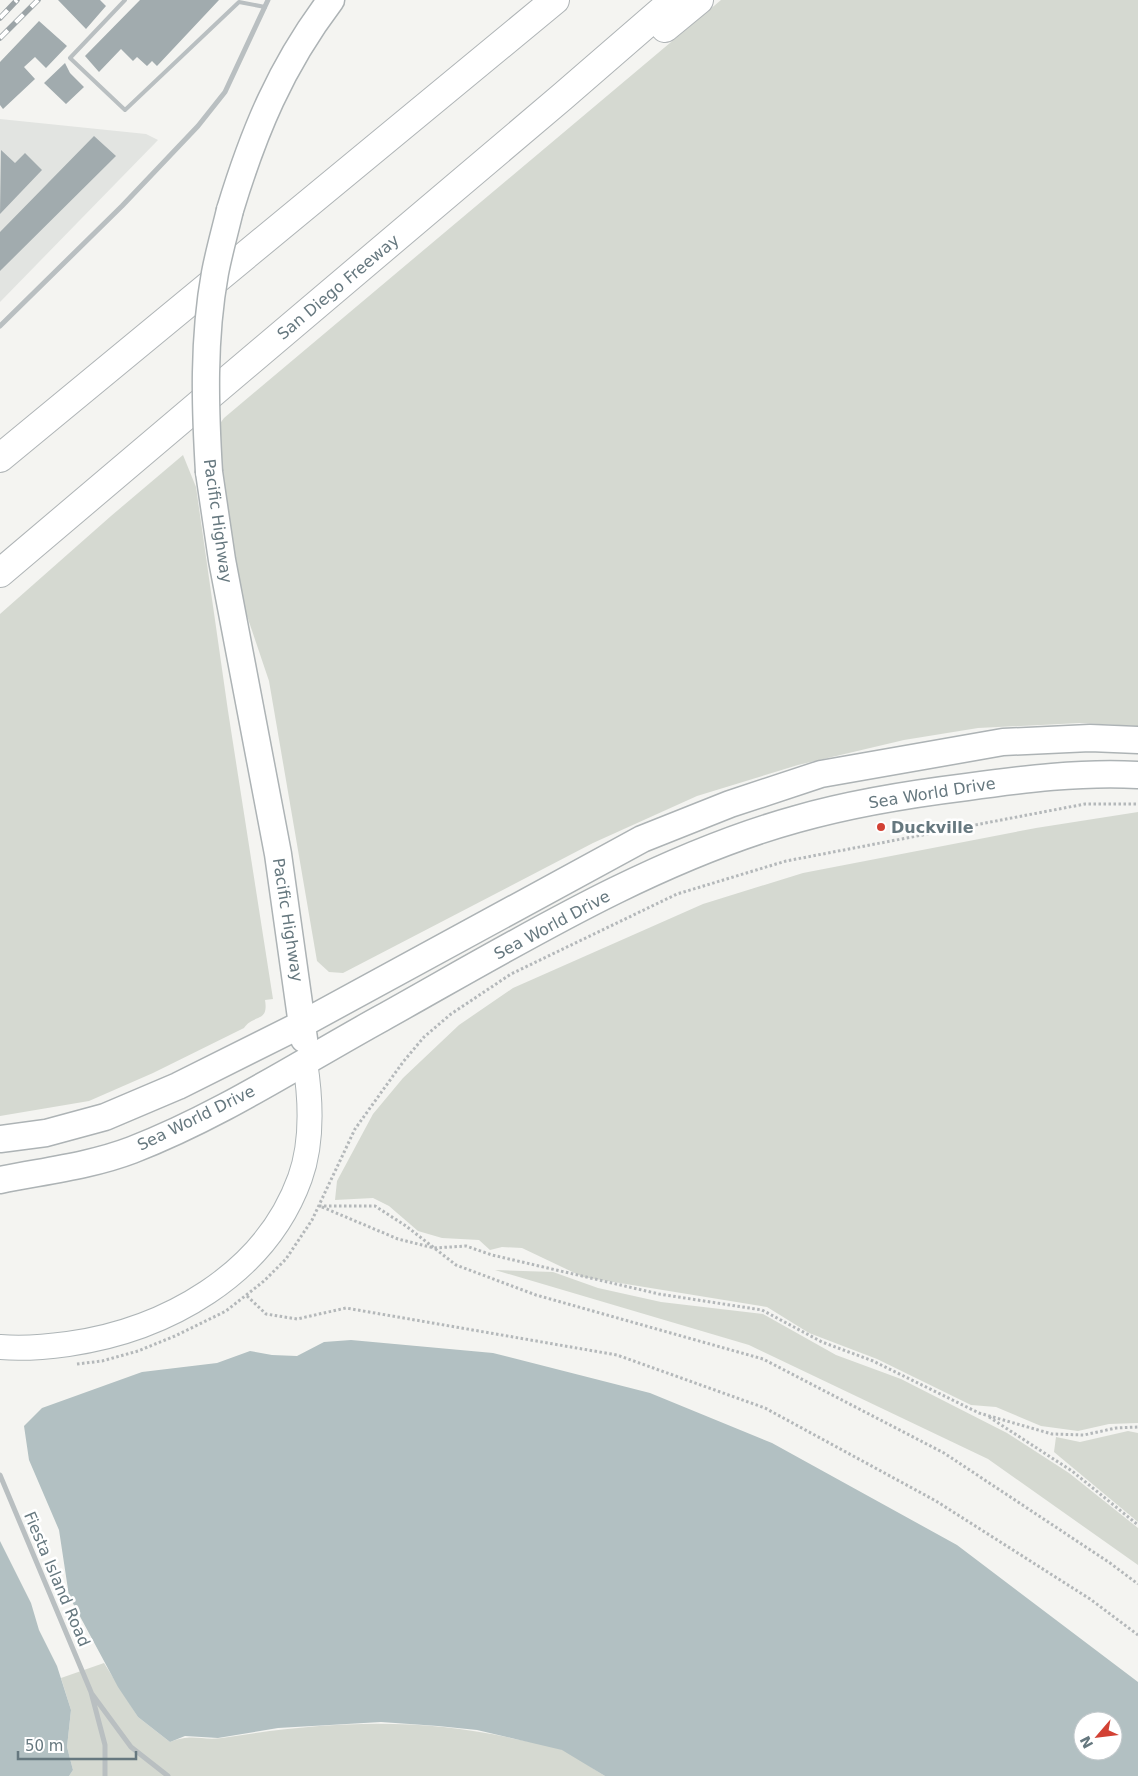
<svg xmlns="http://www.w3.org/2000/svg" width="1138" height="1776" viewBox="0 0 1138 1776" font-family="'DejaVu Sans',sans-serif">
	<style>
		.built { fill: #e2e4e1 }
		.green { fill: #d5d9d1 }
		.water { fill: #b2c0c2; fill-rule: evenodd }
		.building { fill: #a1abae }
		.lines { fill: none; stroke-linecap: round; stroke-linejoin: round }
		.secondary-casing { stroke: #aeb5b7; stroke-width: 26 }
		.primary-casing { stroke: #adb3b5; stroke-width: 29 }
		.highway-casing { stroke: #afb4b6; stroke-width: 30 }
		.path { stroke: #b4b8ba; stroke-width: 3; stroke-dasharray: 2.5 2.5; stroke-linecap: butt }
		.lane { stroke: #b9bfc1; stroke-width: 4 }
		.street { stroke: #b9bfc1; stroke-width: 5 }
		.secondary { stroke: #fff; stroke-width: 24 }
		.primary { stroke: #fff; stroke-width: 26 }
		.highway { stroke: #fff; stroke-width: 28 }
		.rail-casing { stroke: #9ca4a7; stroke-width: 5.5 }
		.rail { stroke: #fff; stroke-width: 4; stroke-dasharray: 11; stroke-linecap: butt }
		.primary-bridge-casing { stroke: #adb3b5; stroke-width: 29; stroke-linecap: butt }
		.primary-bridge { stroke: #fff; stroke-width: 26 }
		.poi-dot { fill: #d24134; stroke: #fff; stroke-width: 2 }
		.labels { text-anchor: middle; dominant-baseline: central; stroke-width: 5; stroke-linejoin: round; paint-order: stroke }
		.street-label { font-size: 16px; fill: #66787f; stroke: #fff }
		.poi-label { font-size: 16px; font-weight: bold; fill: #66787f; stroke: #fff; text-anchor: start }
	</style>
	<rect width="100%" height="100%" fill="#f4f4f1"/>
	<!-- built -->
	<path class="built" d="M0 119 146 134 158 140 0 302Z"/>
	<!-- green -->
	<path class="green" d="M721 0H1138V726L1080 723 978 728 904 740 798 765 697 796 593 843 343 973 329 972 317 961 269 681 242 601 226 515 216 429 224 418Z
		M183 455 196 487 228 711 273 999 265 1000C269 1023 253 1014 244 1028L153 1073 89 1101 0 1116V614L111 516Z
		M1138 812V1423L1109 1424 1078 1431 1041 1426 996 1407 971 1405 877 1359 809 1333 767 1307 583 1277 522 1248 502 1247 490 1250 479 1240 442 1238 418 1231 389 1206 373 1198 335 1200 337 1181 373 1114 403 1078 459 1025 513 988 703 904 803 873 1036 828Z
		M495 1270 553 1272 598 1288 661 1302 763 1314 836 1355 901 1379 1007 1433 1069 1473 1138 1528V1565L988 1459 749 1345Z
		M1128 1431 1138 1433V1522L1054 1452 1056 1437 1080 1442Z
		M104 1663 138 1717 170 1742C193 1733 201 1741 222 1738 322 1722 415 1716 515 1739 530 1742 549 1744 563 1750 578 1757 591 1768 605 1776H69L73 1770 67 1747 71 1710 61 1678Z"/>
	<!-- water -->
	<path class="water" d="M351 1340 493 1353 650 1393 772 1443 957 1545 1138 1682V1776H605L562 1750 477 1730 438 1726 381 1722 278 1728 218 1738 185 1736 170 1742 138 1717 118 1687 69 1596 59 1530 29 1460 24 1426 42 1408 142 1372 217 1363 250 1351 272 1355 297 1356 324 1342ZM1083 1721H1113V1751H1083Z
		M0 1541 31 1603 39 1630 57 1666 71 1710 67 1747 73 1770 69 1776H0Z"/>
	<!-- building -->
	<path class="building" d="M58 0H100L106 6 86 29Z
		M140 0H219L157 66 152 61 147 66 137 57 133 61 121 49 99 72 85 56Z
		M39 21 67 46 46 68 35 57 24 67 35 79 3 109 0 105V62Z
		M65 63 70 73 84 87 66 104 44 83Z
		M94 136 116 156 0 271V232Z
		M1 150 15 163 25 153 42 170 0 214Z"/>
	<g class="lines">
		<defs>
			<path id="secondary" d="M0 1347C22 1349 46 1347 68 1344 166 1330 265 1275 300 1178 313 1142 311 1100 305 1062"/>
			<path id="primary" d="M230 210C254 131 281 66 331 0
				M209 472 222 560 278 854 304 1039
				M0 1139 46 1133 105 1117 178 1086 304 1023 642 839 730 804 821 774 1003 742 1090 738 1138 740
				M0 1180C44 1171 90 1166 132 1150 220 1116 300 1063 382 1018 513 945 652 859 797 819 853 803 910 794 967 787 1024 779 1080 772 1138 775"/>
			<path id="highway" d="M665 28 699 0
				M0 458 555 0
				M0 573 562 97 674 0"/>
		</defs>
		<!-- secondary casing -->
		<use href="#secondary" class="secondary-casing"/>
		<!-- primary casing -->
		<use href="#primary" class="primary-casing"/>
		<!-- highway casing -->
		<use href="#highway" class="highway-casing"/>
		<!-- path -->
		<path class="path" d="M319 1206H375L406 1226 456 1265 536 1295 763 1359 944 1453 1110 1563 1138 1584
			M322 1207 398 1239 434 1248 466 1246 492 1255 659 1294 762 1310 822 1342 873 1361 979 1413 1052 1434 1084 1435 1116 1428 1138 1427
			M247 1296 266 1314 297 1319 346 1308 617 1355 765 1408 936 1501 1090 1599 1138 1635
			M77 1364 102 1361 138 1351 175 1336 226 1311 264 1281 286 1259 312 1220 355 1129 403 1062 424 1037 451 1014 511 974 677 894 786 861 1085 804H1138
			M989 1417 1072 1471 1138 1525"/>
		<!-- lane -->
		<path class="lane" d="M125 0 70 58 125 110 239 2 265 7"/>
		<!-- street -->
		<path class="street" d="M0 326 122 206 198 126 225 92 268 0
			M0 1475 91 1692 105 1745V1776
			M92 1694 131 1747 168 1776"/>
		<!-- secondary -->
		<use href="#secondary" class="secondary"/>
		<!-- primary -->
		<use href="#primary" class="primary"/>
		<!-- highway -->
		<use href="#highway" class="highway"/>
		<defs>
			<path id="rail" d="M0 18 17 0
				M0 38 38 0"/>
		</defs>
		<!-- rail casing -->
		<use href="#rail" class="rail-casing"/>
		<!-- rail -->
		<use href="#rail" class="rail"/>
		<defs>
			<path id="primary-bridge" d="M209 472C205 406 203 339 215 273 219 252 225 231 230 210"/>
		</defs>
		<!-- primary-bridge casing -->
		<use href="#primary-bridge" class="primary-bridge-casing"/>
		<!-- primary-bridge -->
		<use href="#primary-bridge" class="primary-bridge"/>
	</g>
	<!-- markers -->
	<circle class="poi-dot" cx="881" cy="827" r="5"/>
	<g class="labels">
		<!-- street labels -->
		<g class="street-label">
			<text transform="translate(338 287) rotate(-40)">San Diego Freeway</text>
			<text transform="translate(218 521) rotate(82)">Pacific Highway</text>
			<text transform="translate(932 793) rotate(-9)">Sea World Drive</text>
			<text transform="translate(288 920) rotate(81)">Pacific Highway</text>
			<text transform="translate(552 925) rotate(-28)">Sea World Drive</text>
			<text transform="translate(196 1118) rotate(-26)">Sea World Drive</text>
			<text transform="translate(57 1579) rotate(67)">Fiesta Island Road</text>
		</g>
		<!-- poi labels -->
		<g class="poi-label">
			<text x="891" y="827">Duckville</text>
		</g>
	</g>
	<!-- north arrow -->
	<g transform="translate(1098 1736) rotate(242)"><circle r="24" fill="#ffffff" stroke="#c2c9cc"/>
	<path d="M0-4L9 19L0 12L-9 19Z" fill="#d24134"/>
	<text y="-8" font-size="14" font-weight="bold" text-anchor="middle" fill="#66787f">N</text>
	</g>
	<!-- scale -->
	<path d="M18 1751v8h118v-8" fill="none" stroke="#66787f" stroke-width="2.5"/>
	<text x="25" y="1751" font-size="15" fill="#66787f" stroke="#ffffff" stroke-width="4" paint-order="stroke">50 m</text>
</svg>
